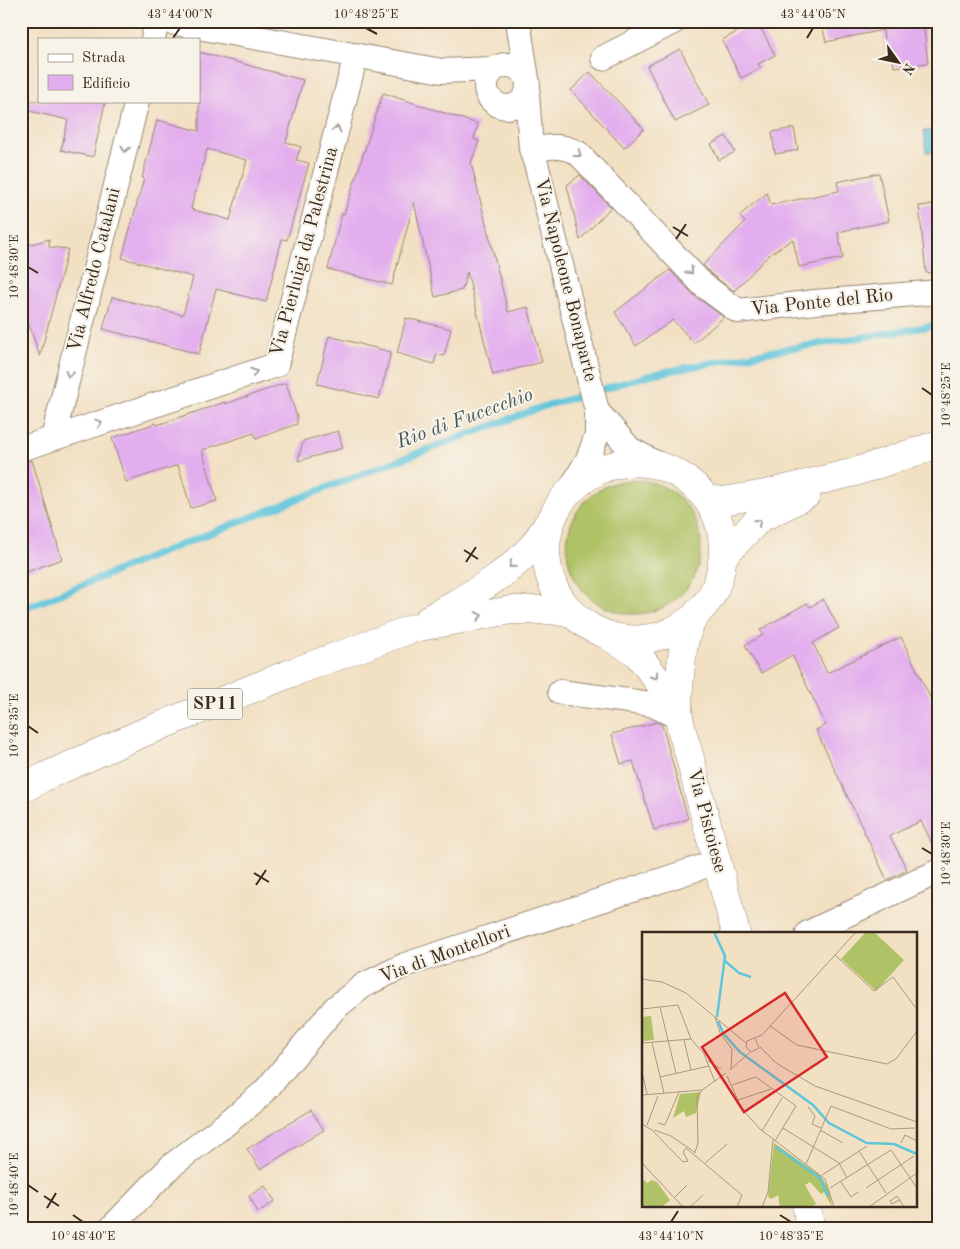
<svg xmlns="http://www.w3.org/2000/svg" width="960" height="1249" viewBox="0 0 960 1249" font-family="'Old Standard TT',serif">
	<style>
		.green { fill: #b0c266; stroke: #767642 }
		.water { fill: #5ec5db; stroke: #4c787c }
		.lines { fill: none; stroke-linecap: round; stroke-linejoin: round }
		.stream { stroke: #5ec5db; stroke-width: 7 }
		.building { fill: #e3aeee; fill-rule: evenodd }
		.minor-casing { stroke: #968570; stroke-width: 26 }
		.major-casing { stroke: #968570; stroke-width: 29 }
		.minor { stroke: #fff; stroke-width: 24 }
		.major { stroke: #fff; stroke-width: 28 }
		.oneway { stroke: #a79f9a }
		.ticks { fill: none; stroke: #3b2a1e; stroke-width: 2 }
		.labels { text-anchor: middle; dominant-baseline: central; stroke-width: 4.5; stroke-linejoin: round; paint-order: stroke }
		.shield { fill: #f7f3e8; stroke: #73665b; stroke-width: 1 }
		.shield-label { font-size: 18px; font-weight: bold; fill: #3b2a1e }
		.street-label { font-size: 19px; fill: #3b2a1e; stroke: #f7f3e8 }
		.water-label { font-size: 20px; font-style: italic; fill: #465857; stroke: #f7f3e8 }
		.inset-river { fill: none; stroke: #5ec5db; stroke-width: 2.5 }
		.inset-road { fill: none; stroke: #a99781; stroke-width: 1 }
		.view { fill: #d62828; fill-opacity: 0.15; stroke: #d62828; stroke-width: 2.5 }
		.inset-edge { fill: none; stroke: #3b2a1e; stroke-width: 2.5 }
		.neatline { fill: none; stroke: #3b2a1e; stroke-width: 2 }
		.ticks-label { font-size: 12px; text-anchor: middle; fill: #3b2a1e }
	</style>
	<rect width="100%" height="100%" fill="#f7f3e8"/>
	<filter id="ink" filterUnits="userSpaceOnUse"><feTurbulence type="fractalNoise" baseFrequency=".02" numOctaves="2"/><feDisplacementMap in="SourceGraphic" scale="10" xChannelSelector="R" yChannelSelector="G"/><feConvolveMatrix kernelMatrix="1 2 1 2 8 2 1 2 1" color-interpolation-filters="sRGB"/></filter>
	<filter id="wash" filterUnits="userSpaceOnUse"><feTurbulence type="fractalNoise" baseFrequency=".0096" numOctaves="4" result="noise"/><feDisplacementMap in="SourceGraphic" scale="20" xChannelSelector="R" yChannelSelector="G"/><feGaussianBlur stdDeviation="1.12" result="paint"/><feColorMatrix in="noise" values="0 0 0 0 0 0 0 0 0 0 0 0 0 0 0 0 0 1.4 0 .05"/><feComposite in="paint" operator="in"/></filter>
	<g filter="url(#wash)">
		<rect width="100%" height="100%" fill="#f2e0c3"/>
		<!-- green -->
		<path class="green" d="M567 547a67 67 0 1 1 134 0a67 67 0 1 1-134 0Z"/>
		<!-- water -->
		<path class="water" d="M924 131H939V151L926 152Z"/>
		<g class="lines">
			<!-- stream -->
			<path class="stream" d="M21 610 170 549 354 477 545 406 654 374 774 351 939 325"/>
		</g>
		<g id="blocks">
			<!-- building -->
			<path class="building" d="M757 21 775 55 758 64 761 68 741 78 722 40Z
				M821 21H923L928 63 894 67 891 47 885 48 883 30 826 42Z
				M680 49 709 105 675 122 647 66Z
				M199 52 303 80 286 142 301 147 296 160 309 163 287 240 282 239 266 302 216 289 199 354 103 329 112 297 183 315 193 277 122 258 144 178H142L157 120 199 131ZM207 149 247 160 230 220 191 209Z
				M590 72 644 129 624 148 571 90Z
				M383 93 478 124 474 139 479 141 471 163 508 312 528 307 542 362 493 375 467 272 462 290 435 297 414 202 392 285 328 269 342 213 344 214Z
				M21 101H96L105 103 93 157 61 150 68 120 21 109Z
				M794 128 798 150 775 154 772 132Z
				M726 136 735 152 719 160 711 144Z
				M879 173 889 221 838 232 843 258 799 267 793 239 769 255 734 291 712 275 703 265 745 222 739 216 767 193 771 205 839 191 837 182Z
				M580 175 611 207 580 240 567 185Z
				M939 204V272L926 273 919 206Z
				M49 239V247L68 249 40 356 21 302V247Z
				M670 270 695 296 724 317 694 343 673 320 636 346 615 312Z
				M406 318 451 329 444 356 437 354 434 364 397 353Z
				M329 336 391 352 379 399 317 384Z
				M286 383 297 417V424L256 439 254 433 202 450 217 501 191 508 178 465 126 482 112 438 156 423 157 425 225 402V404Z
				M338 431 343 448 298 461 303 441Z
				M32 460 62 559 21 574V462Z
				M823 599 839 628 813 643 827 673 901 637 939 716V857L921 821 890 836 907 870 887 880 816 730 826 725 792 655 761 673 745 645 763 635 760 630 807 603 810 607Z
				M657 722 662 725 688 819 654 830 633 761 621 764 612 734Z
				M311 1110 324 1130 260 1169 247 1149Z
				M265 1186 275 1201 258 1212 249 1196Z"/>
		</g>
	</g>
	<g filter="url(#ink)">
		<use href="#blocks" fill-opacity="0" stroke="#968570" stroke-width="1"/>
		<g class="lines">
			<defs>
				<path id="minor" d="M164 21 442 71 492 69
					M518 21 527 79
					M153 39 157 21
					M603 58 675 21
					M486 86a21 21 0 1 1 42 0a21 21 0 1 1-42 0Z
					M527 93 531 149 537 167 597 411V435L588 459 570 490
					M532 152C547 145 563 145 578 153L703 285 738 311 815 302 939 292
					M597 411 630 449 659 465
					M53 438 137 101
					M21 449 276 365 356 55
					M560 692 651 704 680 718
					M808 933 939 871
					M111 1228 171 1166 227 1123 264 1092 335 1008 364 985 405 965 717 862"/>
				<path id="major" d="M707 499 723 501 765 494 855 472 939 444
					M723 556 759 519 806 495
					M694 617C686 623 677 629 668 633 617 654 559 622 548 569 532 490 622 432 687 480 700 489 710 502 717 517 727 543 724 574 710 598 706 604 700 609 696 615 691 621 687 632 685 639 681 657 679 687 678 705 677 723 688 748 692 766 706 822 721 877 736 933
					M428 620C463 598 503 579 531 548 538 540 543 531 549 522
					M611 638 637 653 678 708
					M21 790 44 777 140 734 291 673 414 628 511 610H553L572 614
					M806 1205 811 1228"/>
			</defs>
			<!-- minor casing -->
			<use href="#minor" class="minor-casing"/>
			<!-- major casing -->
			<use href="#major" class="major-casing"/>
			<!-- minor -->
			<use href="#minor" class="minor"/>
			<!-- major -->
			<use href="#major" class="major"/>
		</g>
		<!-- one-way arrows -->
		<defs><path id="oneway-chevron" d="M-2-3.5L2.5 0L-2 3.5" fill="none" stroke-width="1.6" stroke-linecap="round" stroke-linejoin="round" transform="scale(1.25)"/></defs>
		<g class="oneway">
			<use href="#oneway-chevron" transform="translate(337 129) rotate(-75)"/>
			<use href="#oneway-chevron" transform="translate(125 149) rotate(104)"/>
			<use href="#oneway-chevron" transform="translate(578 154) rotate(38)"/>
			<use href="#oneway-chevron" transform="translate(690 271) rotate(47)"/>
			<use href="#oneway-chevron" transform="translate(254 372) rotate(-18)"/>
			<use href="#oneway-chevron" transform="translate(69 374) rotate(104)"/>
			<use href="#oneway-chevron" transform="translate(99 423) rotate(-18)"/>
			<use href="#oneway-chevron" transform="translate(758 522) rotate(-40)"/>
			<use href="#oneway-chevron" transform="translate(512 565) rotate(141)"/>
			<use href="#oneway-chevron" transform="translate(479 616) rotate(-11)"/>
			<use href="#oneway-chevron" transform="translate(655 676) rotate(54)"/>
		</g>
	</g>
	<!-- ticks -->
	<path class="ticks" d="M366 28 377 34M173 38 180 28M807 38 813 28M673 227 688 236M676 239 686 224M28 267 38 273M922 388 932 395M464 550 478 559M466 562 476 547M28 726 38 733M922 848 932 854M254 873 269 882M256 885 266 870M28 1185 38 1192M44 1196 59 1206M47 1208 56 1193M73 1215 83 1222M780 1215 791 1222M671 1222 678 1211"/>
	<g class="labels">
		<!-- shield labels -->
		<rect class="shield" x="187.5" y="688.5" width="55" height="31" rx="4"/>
		<g class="shield-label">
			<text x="215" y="704">SP11</text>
		</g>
		<!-- street labels -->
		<g class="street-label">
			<text transform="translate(305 252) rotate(-75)">Via Pierluigi da Palestrina</text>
			<text transform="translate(95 270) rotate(-76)">Via Alfredo Catalani</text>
			<text transform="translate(565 280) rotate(76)">Via Napoleone Bonaparte</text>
			<text transform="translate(822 303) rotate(-6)">Via Ponte del Rio</text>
			<text transform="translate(706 821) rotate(75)">Via Pistoiese</text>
			<text transform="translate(445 955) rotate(-20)">Via di Montellori</text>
		</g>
		<!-- water labels -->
		<g class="water-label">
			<text transform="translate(465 419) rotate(-20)">Rio di Fucecchio</text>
		</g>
	</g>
	<!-- overview -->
	<g transform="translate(642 932)">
		<rect width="275" height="275" fill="#f2e0c3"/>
		<path d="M224 0H232L262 28 234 59 199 27ZM9 84 12 108 0 109V85ZM59 160 54 181 44 185 42 179 31 186 38 162ZM132 211 179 244 187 257 190 275 182 260 179 262 168 250 163 253 174 272 169 275H138L136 263 129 267 126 264ZM0 246 5 251 10 248 15 250 28 268 20 275H0Z" fill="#b0c266"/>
		<path class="inset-river" d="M72 0 83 24 75 85M83 29 97 41 109 45M76 89 81 101 98 120 171 173 187 191 225 211 252 212 275 222M134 215 178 246 186 264"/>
		<path class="inset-road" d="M193 23 232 59 251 45 273 75M0 47 20 50 44 61 104 111M18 75 34 141M0 77 36 73 49 107 62 122 73 150M73 85 78 101 90 117 89 137M128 94 155 113 245 132 254 127 275 99M113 106 117 116 109 120 104 115 105 109 120 103 214 0M42 108 49 138M0 111 49 107M10 111 22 161M118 115 134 131 173 154 275 190M66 129 79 137M88 138 108 120M0 140 5 162M85 144 100 177 118 197 183 247 192 275M18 145 67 134M90 153 114 145 154 174 133 209M0 163 60 158 84 141M96 168 129 157M166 175 173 184 170 192 179 196M16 191 23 193 37 160M0 192 10 198 41 230 46 229 41 220 44 216 100 263 95 275M5 193 16 164M141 196 197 231 205 246M12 198 29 204 54 221M178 198 201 211M120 199 140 166M259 211 263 203 275 209M217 219 244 261M53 220 56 211 55 165 60 158M0 231 41 275M62 232 85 212M164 232 189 174 249 197 273 196M180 243 225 214M199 250 209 265 216 260M188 256 249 218 275 256M224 256 272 224M32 266 45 253M257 268 250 272 248 269 255 264 262 275M48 275 61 263M120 275 126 260 131 208M227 275 275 241"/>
		<path class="view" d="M143 61 185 125 102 180 60 115Z"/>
		<rect width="275" height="275" class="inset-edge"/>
	</g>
	<!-- margin -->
	<rect width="960" height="1249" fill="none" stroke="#f7f3e8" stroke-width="55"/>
	<!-- legend -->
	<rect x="38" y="38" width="162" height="65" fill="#f7f3e8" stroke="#aca397"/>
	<rect x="48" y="54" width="25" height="8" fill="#ffffff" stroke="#aca397"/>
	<text x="82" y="62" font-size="15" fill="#3b2a1e">Strada</text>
	<rect x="48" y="75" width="25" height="15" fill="#e3aeee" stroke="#aca397"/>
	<text x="82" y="88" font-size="15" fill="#3b2a1e">Edificio</text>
	<!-- north arrow -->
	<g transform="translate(898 62) rotate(123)" stroke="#f7f3e8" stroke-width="4" paint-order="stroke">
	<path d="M0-4L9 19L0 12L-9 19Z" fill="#3b2a1e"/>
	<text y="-8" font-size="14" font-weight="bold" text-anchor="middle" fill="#3b2a1e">N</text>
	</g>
	<rect x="28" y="28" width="904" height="1194" class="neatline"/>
	<g class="ticks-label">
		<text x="180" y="18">43°44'00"N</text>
		<text x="366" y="18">10°48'25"E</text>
		<text x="813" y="18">43°44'05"N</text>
		<text transform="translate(14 267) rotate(-90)" y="4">10°48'30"E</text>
		<text transform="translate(946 395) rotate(-90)" y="4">10°48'25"E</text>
		<text transform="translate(14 726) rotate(-90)" y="4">10°48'35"E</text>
		<text transform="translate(946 854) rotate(-90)" y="4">10°48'30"E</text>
		<text transform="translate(14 1185) rotate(-90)" y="4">10°48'40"E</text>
		<text x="83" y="1240">10°48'40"E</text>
		<text x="671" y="1240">43°44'10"N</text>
		<text x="791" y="1240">10°48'35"E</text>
	</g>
</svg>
